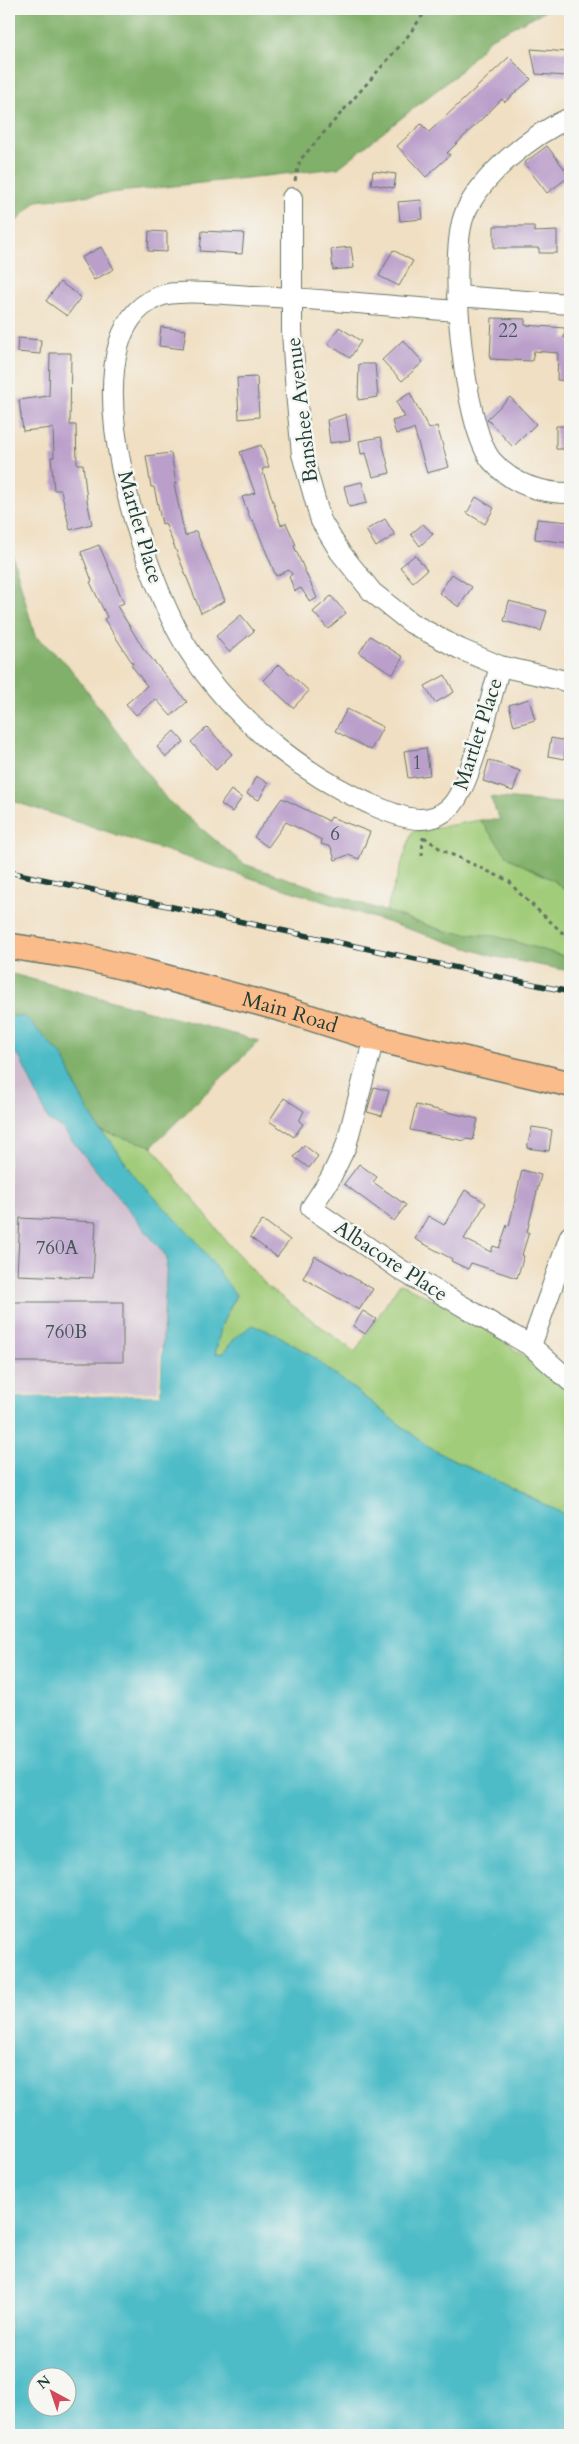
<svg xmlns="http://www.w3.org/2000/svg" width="579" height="2444" viewBox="0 0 579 2444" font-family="Cardo,serif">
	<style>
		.industrial { fill: #cfbdce }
		.green { fill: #a1cc79; stroke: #608456 }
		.forest { fill: #80b069; stroke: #50764e }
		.water { fill: #4ebcc7; stroke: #367c7e; fill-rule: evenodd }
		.pier { fill: #f0dfc2 }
		.building { fill: #ba9fca }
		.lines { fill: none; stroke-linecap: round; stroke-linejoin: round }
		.minor-casing { stroke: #687666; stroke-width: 22 }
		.major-casing { stroke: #687666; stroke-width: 28 }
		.path { stroke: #687666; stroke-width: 3; stroke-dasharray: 4 4; stroke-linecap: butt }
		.minor { stroke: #fff; stroke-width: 20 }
		.major { stroke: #fabc8b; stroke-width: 25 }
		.rail-casing { stroke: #1f3d34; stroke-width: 5.5 }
		.rail { stroke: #f6f6f2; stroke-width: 4; stroke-dasharray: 11; stroke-linecap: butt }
		.labels { text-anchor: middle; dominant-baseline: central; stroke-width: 5; stroke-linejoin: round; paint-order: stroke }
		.number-label { font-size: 19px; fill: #46565a }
		.street-label { font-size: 21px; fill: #1f3d34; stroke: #f6f6f2 }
	</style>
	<rect width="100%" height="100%" fill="#f6f6f2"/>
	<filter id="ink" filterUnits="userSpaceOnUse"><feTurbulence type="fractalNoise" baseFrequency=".02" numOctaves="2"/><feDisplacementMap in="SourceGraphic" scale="10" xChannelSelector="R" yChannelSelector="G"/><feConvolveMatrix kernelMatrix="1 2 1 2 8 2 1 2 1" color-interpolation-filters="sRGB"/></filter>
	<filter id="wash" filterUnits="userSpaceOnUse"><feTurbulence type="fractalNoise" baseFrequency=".0096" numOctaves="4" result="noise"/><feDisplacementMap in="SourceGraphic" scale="20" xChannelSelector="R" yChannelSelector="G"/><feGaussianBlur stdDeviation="1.12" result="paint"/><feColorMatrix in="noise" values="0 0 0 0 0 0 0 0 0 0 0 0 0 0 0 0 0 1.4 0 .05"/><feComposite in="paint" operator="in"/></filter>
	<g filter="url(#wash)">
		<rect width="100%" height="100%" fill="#f0dfc2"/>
		<!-- industrial -->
		<path class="industrial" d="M9 1050 19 1056 49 1121 61 1126 167 1257 160 1395 9 1397Z"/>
		<!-- green -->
		<path class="green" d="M480 820 509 858 553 880 570 894V958L495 936 447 932 386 911 412 832Z
			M100 1131 152 1146 226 1241 268 1287 355 1352 400 1283 465 1316 533 1362 570 1394V1517L430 1448 310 1355 276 1334 236 1337 223 1353 215 1354 222 1324 236 1295 135 1177 110 1140Z"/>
		<!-- forest -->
		<path class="forest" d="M9 9H549L491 38 456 75 338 168 37 201 16 222 9 240Z
			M9 543 35 636 67 664 167 800 244 864 447 932 495 936 570 958V971L492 956 9 800Z
			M490 797 570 804V894L553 880 509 858 480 820H500Z
			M9 973 259 1041 152 1146 100 1131 78 1092 64 1058 25 1017 9 1016Z"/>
		<!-- water -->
		<path class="water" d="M9 1016 25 1017 64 1058 78 1092 100 1131 110 1140 135 1177 194 1238 236 1295 222 1324 215 1354 223 1353 236 1337 253 1325 276 1334 310 1355 430 1448 570 1517V2435H9V1397L160 1395 167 1257 61 1127 49 1121 19 1056 9 1050ZM38 2376H68V2406H38Z"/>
		<!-- pier -->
		<path class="pier" d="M160 1349H162L160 1395 9 1397V1395L158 1392Z"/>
		<g id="blocks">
			<!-- building -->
			<path class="building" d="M531 49 567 52 566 76 536 74Z
				M509 57 531 79 505 102 502 99 447 153 450 155 426 177 397 146 421 124 429 132Z
				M547 146 570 176 547 193 524 163Z
				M373 171 396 174 394 188 371 184Z
				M421 200 423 219 400 221 398 202Z
				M494 226H534V232L557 231V253H539V248H494Z
				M149 231 167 232V252L148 251Z
				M202 231 244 233 242 254 200 251Z
				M101 247 114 269 94 280 81 258Z
				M351 247 354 268 333 270 331 249Z
				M393 250 413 261 399 286 379 276Z
				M60 282 81 297 67 316 46 301Z
				M492 318 525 319V325L565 328 564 338H570V381L557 380 558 353 534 351 532 361 490 359Z
				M161 327 186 330 183 349 159 346Z
				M339 327 361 341 350 358 328 344Z
				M18 338 41 340 40 354 17 352Z
				M403 340 423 362 402 381 382 360Z
				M50 353H71L70 425H76L77 464H83L87 500 92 524 70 530 61 490H54L51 457H54L53 428 23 431 19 400 49 396Z
				M359 364H375L378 397 358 400Z
				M257 377 259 417 239 419 237 378Z
				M410 393 429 429 437 426 449 467 427 473 414 429 396 434 392 421 405 417 396 402Z
				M510 397 536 424 513 447 487 419Z
				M346 414 350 440 330 443 327 420Z
				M556 426H570V449H556Z
				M381 437 390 473 373 477 366 453 361 454 359 441Z
				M261 445 269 467 262 469 281 525 286 523 296 545 294 546 317 598 310 602 301 588 295 591 289 577 292 574 289 570 276 576 253 520 251 521 242 497 255 493 240 452Z
				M171 453 176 484H174L185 536 196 531 225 601 201 613 165 523 162 524 154 487H151L146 456Z
				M362 482 367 503 349 507 344 486Z
				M476 497 494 508 485 524 467 513Z
				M385 519 395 535 376 547 366 530Z
				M537 519 570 522V543L535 539Z
				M423 524 433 534 420 546 411 534Z
				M99 545 124 603 117 606 143 648 187 702 171 716 156 699 136 715 126 704 147 686 131 665 133 664 104 619 107 617 90 582 92 581 81 552Z
				M415 555 427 570 413 582 400 567Z
				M452 574 472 587 459 607 439 593Z
				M331 596 346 613 328 629 313 612Z
				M509 601 547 611 541 631 504 621Z
				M241 615 254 631 229 652 216 636Z
				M370 636 403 657 393 674 359 653Z
				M279 664 309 691 293 708 263 680Z
				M445 675 454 692 435 703 425 686Z
				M529 699 535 720 514 726 509 705Z
				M347 709 383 727 371 750 335 731Z
				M207 727 232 754 216 770 191 742Z
				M174 731 184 742 166 757 157 747Z
				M551 738 566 741 564 759 548 756Z
				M426 748 430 775 408 778 404 751Z
				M489 760 520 771 513 791 483 781Z
				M256 776 268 783 259 800 247 794Z
				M231 790 242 798 232 812 221 804Z
				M282 798 329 821 331 817 370 832 359 859 348 855 335 860 331 847 321 844 322 840 286 822 268 847 254 837Z
				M374 1087 389 1091 382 1116 367 1112Z
				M284 1098 304 1111 299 1121 303 1124 294 1137 269 1121Z
				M416 1105 478 1119 473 1140 466 1139 465 1141 410 1130Z
				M532 1127 552 1130 549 1151 527 1148Z
				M304 1145 318 1156 309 1168 294 1157Z
				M359 1164 377 1177 373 1182 406 1205 394 1221 344 1184Z
				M522 1170 541 1175 527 1232H529L522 1255 524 1256 517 1278 471 1263 468 1269 451 1261 452 1259 415 1239 428 1216 444 1225 465 1190 486 1203 464 1239 491 1252 493 1246 499 1248 507 1225 509 1226Z
				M20 1218 96 1222 93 1278 17 1275Z
				M263 1220 290 1240 277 1257 250 1237Z
				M315 1256 373 1289 359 1310 303 1278Z
				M9 1302H123V1362H9Z
				M363 1311 376 1319 365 1334 353 1326Z"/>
		</g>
	</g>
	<g filter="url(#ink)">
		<use href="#blocks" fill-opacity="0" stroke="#687666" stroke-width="1"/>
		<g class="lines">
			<defs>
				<path id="minor" d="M570 118C532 134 482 175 465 213 447 255 463 427 492 461 513 485 540 493 570 493
					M292 198V331L296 393 302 454 321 521 340 552 372 592 411 623 460 649 500 666 570 682
					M457 296 570 304
					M457 311C389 306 322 299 254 296 229 295 202 291 178 293 168 293 158 296 150 301 65 350 147 586 188 649 230 715 297 771 368 803 393 814 425 830 449 808 470 791 491 696 500 666
					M374 1038 346 1146 330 1179 311 1208 401 1270 531 1346 570 1381
					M531 1346 570 1236"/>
				<g id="major">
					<path id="s1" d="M9 946 82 957 145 972 283 1009 374 1038 570 1084"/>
				</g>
			</defs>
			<!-- minor casing -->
			<use href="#minor" class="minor-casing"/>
			<!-- major casing -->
			<use href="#major" class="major-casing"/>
			<!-- path -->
			<path class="path" d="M295 181 300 160 405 40 427 9
				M424 837 442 850 509 881 518 892 564 934 570 937
				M422 856 423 837"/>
			<!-- minor -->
			<use href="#minor" class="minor"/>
			<!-- major -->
			<use href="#major" class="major"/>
			<defs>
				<path id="rail" d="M9 872 570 992"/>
			</defs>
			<!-- rail casing -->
			<use href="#rail" class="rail-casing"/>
			<!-- rail -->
			<use href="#rail" class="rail"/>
		</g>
	</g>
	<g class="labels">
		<!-- number labels -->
		<g class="number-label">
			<text x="508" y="331">22</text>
			<text x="417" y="763">1</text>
			<text x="335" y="834">6</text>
			<text x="57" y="1248">760A</text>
			<text x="66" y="1332">760B</text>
		</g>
		<!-- street labels -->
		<g class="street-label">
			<text transform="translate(302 410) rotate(-97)">Banshee Avenue</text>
			<text transform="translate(140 527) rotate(74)">Martlet Place</text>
			<text transform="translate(478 734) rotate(-72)">Martlet Place</text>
			<text stroke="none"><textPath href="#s1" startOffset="289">Main Road</textPath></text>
			<text transform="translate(391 1261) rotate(33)">Albacore Place</text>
		</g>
	</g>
	<!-- margin -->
	<rect width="579" height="2444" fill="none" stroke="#f6f6f2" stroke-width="30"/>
	<!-- north arrow -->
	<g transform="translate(52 2392) rotate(320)"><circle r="24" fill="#f6f6f2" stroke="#a0aca6"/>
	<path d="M0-4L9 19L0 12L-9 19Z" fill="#d1495b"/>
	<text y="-8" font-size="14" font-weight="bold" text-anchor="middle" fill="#1f3d34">N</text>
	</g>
</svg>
